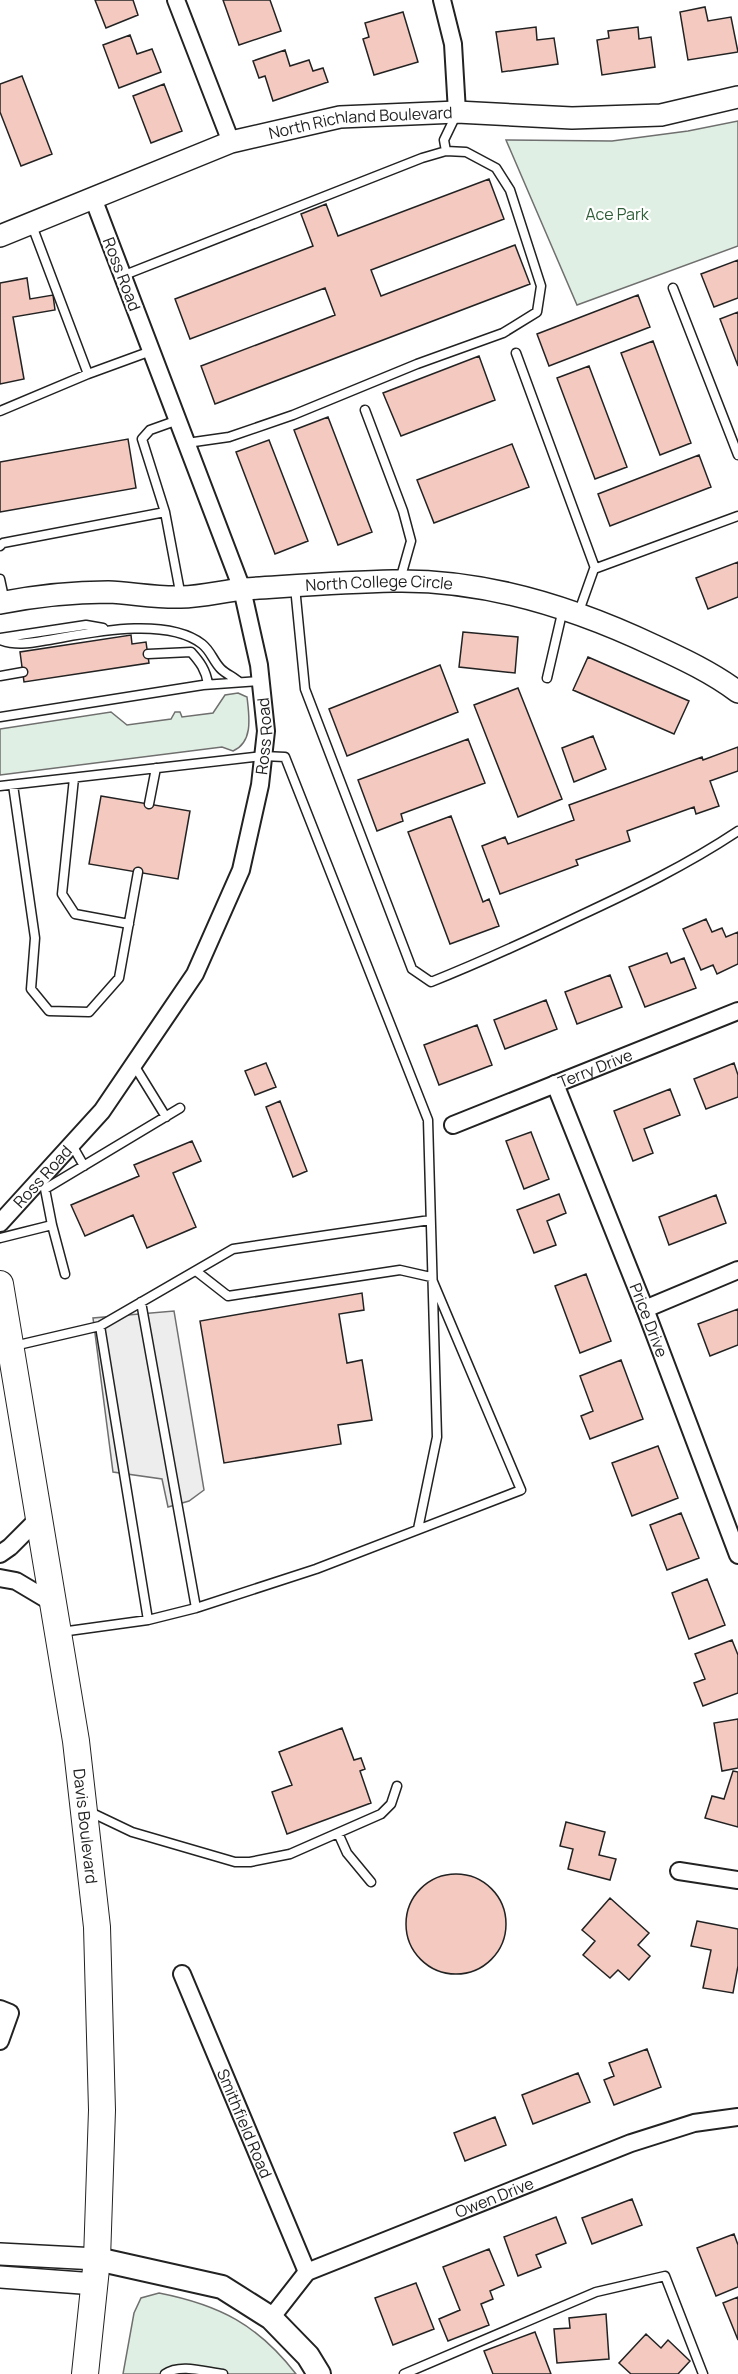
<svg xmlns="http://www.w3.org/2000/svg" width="738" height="2374" viewBox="0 0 738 2374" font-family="Manrope,sans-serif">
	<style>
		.green { fill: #e0efe3; stroke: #6f6f6f; stroke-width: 1.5 }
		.parking { fill: #ededed; stroke: #6f6f6f; stroke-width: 1.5 }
		.building { fill: #f3c9c0; stroke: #222; stroke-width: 1.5 }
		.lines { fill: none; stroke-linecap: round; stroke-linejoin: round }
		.service-casing { stroke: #222; stroke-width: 11 }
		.minor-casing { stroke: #222; stroke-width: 20 }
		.tertiary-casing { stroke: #222; stroke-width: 24 }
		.secondary-casing { stroke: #222; stroke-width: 26 }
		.primary-casing { stroke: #222; stroke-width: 28 }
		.service { stroke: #fff; stroke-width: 8 }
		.minor { stroke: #fff; stroke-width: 16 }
		.tertiary { stroke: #fff; stroke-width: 21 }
		.secondary { stroke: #fff; stroke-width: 22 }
		.primary { stroke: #fff; stroke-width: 26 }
		.labels { text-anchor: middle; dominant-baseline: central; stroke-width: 4.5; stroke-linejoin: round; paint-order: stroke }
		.street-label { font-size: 16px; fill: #222; stroke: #fff }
		.park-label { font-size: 16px; fill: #2f5e38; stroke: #fff }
	</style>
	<rect width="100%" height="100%" fill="#fff"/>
	<!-- green -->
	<path class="green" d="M738 121V246L577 305 506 140 612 141 688 131Z
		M238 693 247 697C249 715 254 742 233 751L222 747 0 775V729L111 712 127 725 171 719 175 712H180L182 717 213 713 225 695Z
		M159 2293C220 2305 258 2325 296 2374H123L134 2313 141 2298Z"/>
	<!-- parking -->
	<path class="parking" d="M174 1311 204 1490 189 1501 168 1507 162 1479 113 1472 93 1318Z"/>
	<!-- building -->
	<path class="building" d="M95 0H133L138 15 106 28Z
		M223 0H270L281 31 239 45Z
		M705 7 708 21 731 17 738 52 688 60 680 12Z
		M403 12 418 62 374 75 363 39 369 37 365 23Z
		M536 27 537 40 554 38 558 64 502 72 496 32Z
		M638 27 639 39 651 37 655 67 602 75 597 40 609 38 608 31Z
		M130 35 137 54 152 49 161 72 119 88 103 45Z
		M285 50 290 66 309 60 313 71 323 68 328 82 273 101 265 76 259 78 253 61Z
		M22 76 52 154 21 166 0 112V84Z
		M164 84 182 131 151 143 133 96Z
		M489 179 504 219 371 270 381 296 515 245 530 284 215 404 201 366 335 315 325 288 190 339 175 299 313 246 301 214 326 204 338 236Z
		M738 260V298L714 307 701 274Z
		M27 278 30 299 53 295 55 310 13 317 24 379 0 384V283Z
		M638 295 650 327 549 366 537 334Z
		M738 312V366L720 319Z
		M653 341 691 443 660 455 621 353Z
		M479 356 495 400 401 436 383 393Z
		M589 366 627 467 595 479 557 378Z
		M328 417 372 532 338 545 294 430Z
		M128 439 136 488 0 512V462Z
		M269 440 308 541 275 554 236 452Z
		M512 444 529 487 434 523 417 480Z
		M699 455 711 487 610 526 598 494Z
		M738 562V597L708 609 696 578Z
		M463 632 518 637 515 673 459 667Z
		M131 635 132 644 146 642 149 663 24 682 20 652Z
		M588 657 689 701 674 734 573 690Z
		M440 665 458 712 347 756 329 709Z
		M518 688 562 799 518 817 474 705Z
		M593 736 606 769 574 782 562 748Z
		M468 739 485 783 401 814 403 821 377 831 358 780Z
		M738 747V771L710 781 719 806 696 814 694 807 627 831 630 841 576 860 578 865 500 894 482 846 505 837 508 844 574 820 569 805 702 757 703 760Z
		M101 796 190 811 178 879 89 864Z
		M451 816 483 902 489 899 499 926 450 944 408 832Z
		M706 919 712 932 722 928 726 937 738 932V964L717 974 713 965 701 970 683 929Z
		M667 953 671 963 684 958 696 988 645 1007 629 967Z
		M610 975 622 1007 577 1024 565 992Z
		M546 1000 557 1029 505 1049 494 1020Z
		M477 1025 492 1065 439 1085 424 1045Z
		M266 1063 276 1087 255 1095 245 1071Z
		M734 1063 738 1075V1097L706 1109 694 1079Z
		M670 1089 680 1115 644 1129 653 1153 633 1161 614 1111Z
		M280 1101 307 1171 293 1177 266 1107Z
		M531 1132 549 1179 524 1189 506 1141Z
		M192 1141 201 1161 173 1173 196 1227 147 1248 133 1215 85 1236 71 1205 139 1176 134 1165Z
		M559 1194 566 1213 547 1221 556 1245 534 1253 517 1210Z
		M716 1195 726 1223 669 1245 659 1217Z
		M586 1274 611 1341 580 1353 555 1286Z
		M362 1293 364 1310 339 1314 347 1363 362 1360 372 1420 338 1425 341 1444 224 1463 200 1321Z
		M738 1309V1345L710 1356 698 1324Z
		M621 1360 643 1419 590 1439 581 1416 593 1411 580 1376Z
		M658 1446 678 1498 632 1516 612 1463Z
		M681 1513 699 1558 667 1570 650 1525Z
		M707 1579 725 1625 689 1639 672 1593Z
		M732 1640 738 1655V1693L703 1706 694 1683 705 1679 695 1654Z
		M738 1719V1768L722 1771 714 1723Z
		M342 1728 354 1760 361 1758 365 1769 360 1771 371 1803 287 1834 272 1792 292 1785 279 1752Z
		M733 1771 738 1772V1827L705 1818 712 1796 724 1799Z
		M566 1822 605 1832 599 1855 616 1859 610 1880 568 1869 573 1849 560 1846Z
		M406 1924a50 50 0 1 1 100 0a50 50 0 1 1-100 0Z
		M610 1898 649 1933 638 1945 650 1956 629 1980 618 1970 610 1978 583 1955 595 1941 582 1930Z
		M697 1921 738 1929V1966L733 1993 703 1988 711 1950 691 1946Z
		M647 2049 661 2087 614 2105 604 2080 614 2076 609 2063Z
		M578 2073 590 2102 533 2124 522 2095Z
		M495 2117 506 2145 465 2161 454 2133Z
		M632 2199 642 2225 592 2244 582 2218Z
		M556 2217 566 2243 536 2255 541 2267 518 2276 504 2237Z
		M734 2234 738 2245V2287L716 2296 697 2248Z
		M489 2249 504 2285 490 2291 493 2299 481 2304 489 2325 448 2341 439 2319 460 2310 443 2267Z
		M416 2283 434 2329 393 2345 375 2298Z
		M738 2297V2340L723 2303Z
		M606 2314 609 2359 557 2363 554 2329 570 2328 569 2318Z
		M535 2332 551 2374H493L484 2351Z
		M646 2334 661 2348 668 2340 690 2361 678 2374H631L619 2363Z"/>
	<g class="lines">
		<defs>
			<path id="service" d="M446 151 444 140 457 113
				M31 223 88 374
				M122 276 422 158 446 151 466 152 496 168 510 190 541 286 537 312 503 333 417 364 293 415 229 437 187 443
				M673 288 738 455
				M516 353 595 568
				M365 410 403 511 411 541 400 580
				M0 411 88 374 151 351
				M178 420 150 430 142 439 165 512 181 597
				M0 546 3 543 165 512
				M0 579 5 602
				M295 587 305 689 412 969 431 982C481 962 529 940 577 917 633 891 687 865 738 831
				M578 614 594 569 738 516
				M0 638 86 625 103 628
				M0 640C18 647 35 642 54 639 94 632 167 617 202 644 211 651 213 661 221 669 226 674 234 677 239 682
				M148 654 191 652C200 662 206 670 208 684
				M0 676 23 672
				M547 678 563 609
				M0 717 203 685 261 681
				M74 778 62 894 75 914 129 924
				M13 785 35 938 31 989 49 1011 89 1012 119 978 138 872
				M0 786 263 756 285 757 428 1120 437 1437 418 1529
				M149 804 156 768
				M134 1065 166 1117
				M72 1145 84 1166
				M0 1238 52 1225
				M196 1271 228 1296 400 1270 431 1277 521 1490 316 1569 196 1608
				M65 1274 52 1225 45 1189 180 1108
				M100 1326 148 1620
				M14 1346 100 1326 233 1249 430 1220
				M61 1632 148 1620 196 1608 141 1302
				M88 1811 132 1832 235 1862H250L290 1854 381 1814 391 1804 397 1786
				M338 1833 347 1853 371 1882
				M165 2374C180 2363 206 2372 223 2374
				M404 2374 596 2292 665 2276 703 2374"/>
			<g id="minor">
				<path d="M176 0 231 142"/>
				<path d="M442 0 453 44 457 112"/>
				<path id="s1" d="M555 1084 645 1309 738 1555"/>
				<path id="s2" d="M453 1125 738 1011"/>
				<path id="s3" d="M0 1223 102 1111 195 974 241 870 260 785 266 731 259 665 242 589 93 198"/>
				<path d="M645 1309 738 1270"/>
				<path d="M0 1554 10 1547 39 1518"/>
				<path d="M0 1578 16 1581 53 1603"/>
				<path d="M679 1871 738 1880"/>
				<path id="s4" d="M182 1974 307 2272"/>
				<path d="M0 2009 10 2013 0 2041"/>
				<path id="s5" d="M271 2318 307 2272 631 2143 694 2123 738 2117"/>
			</g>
			<g id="tertiary">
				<path id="s6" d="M0 236 231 142 340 117 457 112 572 118 661 115 738 97"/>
				<path id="s7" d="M0 603C36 596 72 592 108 592 132 593 157 598 181 597 202 597 223 591 244 589 293 586 343 582 393 581 484 579 573 607 655 646 683 659 713 673 738 692"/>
				<path d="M0 2254 97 2259"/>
				<path d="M0 2277 95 2284"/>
			</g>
			<path id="secondary" d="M97 2259 222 2287 271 2318 308 2356 319 2374"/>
			<g id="primary">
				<path id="s8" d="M0 1284 76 1741 97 1927 102 2110 97 2259 85 2374"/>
			</g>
		</defs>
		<!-- service casing -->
		<use href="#service" class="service-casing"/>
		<!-- minor casing -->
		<use href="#minor" class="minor-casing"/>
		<!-- tertiary casing -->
		<use href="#tertiary" class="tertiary-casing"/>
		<!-- secondary casing -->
		<use href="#secondary" class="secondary-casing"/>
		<!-- primary casing -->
		<use href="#primary" class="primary-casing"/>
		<!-- service -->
		<use href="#service" class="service"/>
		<!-- minor -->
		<use href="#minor" class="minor"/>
		<!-- tertiary -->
		<use href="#tertiary" class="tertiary"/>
		<!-- secondary -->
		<use href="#secondary" class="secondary"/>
		<!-- primary -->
		<use href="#primary" class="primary"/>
	</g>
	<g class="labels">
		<!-- street labels -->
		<g class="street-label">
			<text stroke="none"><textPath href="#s6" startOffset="381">North Richland Boulevard</textPath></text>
			<text transform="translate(122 274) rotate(69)">Ross Road</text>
			<text stroke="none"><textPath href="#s7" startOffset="381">North College Circle</textPath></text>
			<text stroke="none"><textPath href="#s3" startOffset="567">Ross Road</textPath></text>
			<text stroke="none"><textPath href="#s2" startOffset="153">Terry Drive</textPath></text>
			<text stroke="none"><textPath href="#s3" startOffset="63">Ross Road</textPath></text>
			<text stroke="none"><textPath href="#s1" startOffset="254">Price Drive</textPath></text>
			<text stroke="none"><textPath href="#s8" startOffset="549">Davis Boulevard</textPath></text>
			<text stroke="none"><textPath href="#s4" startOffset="162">Smithfield Road</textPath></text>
			<text stroke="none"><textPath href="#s5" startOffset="260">Owen Drive</textPath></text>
		</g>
		<!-- park labels -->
		<g class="park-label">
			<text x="617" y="214">Ace Park</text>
		</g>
	</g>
</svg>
